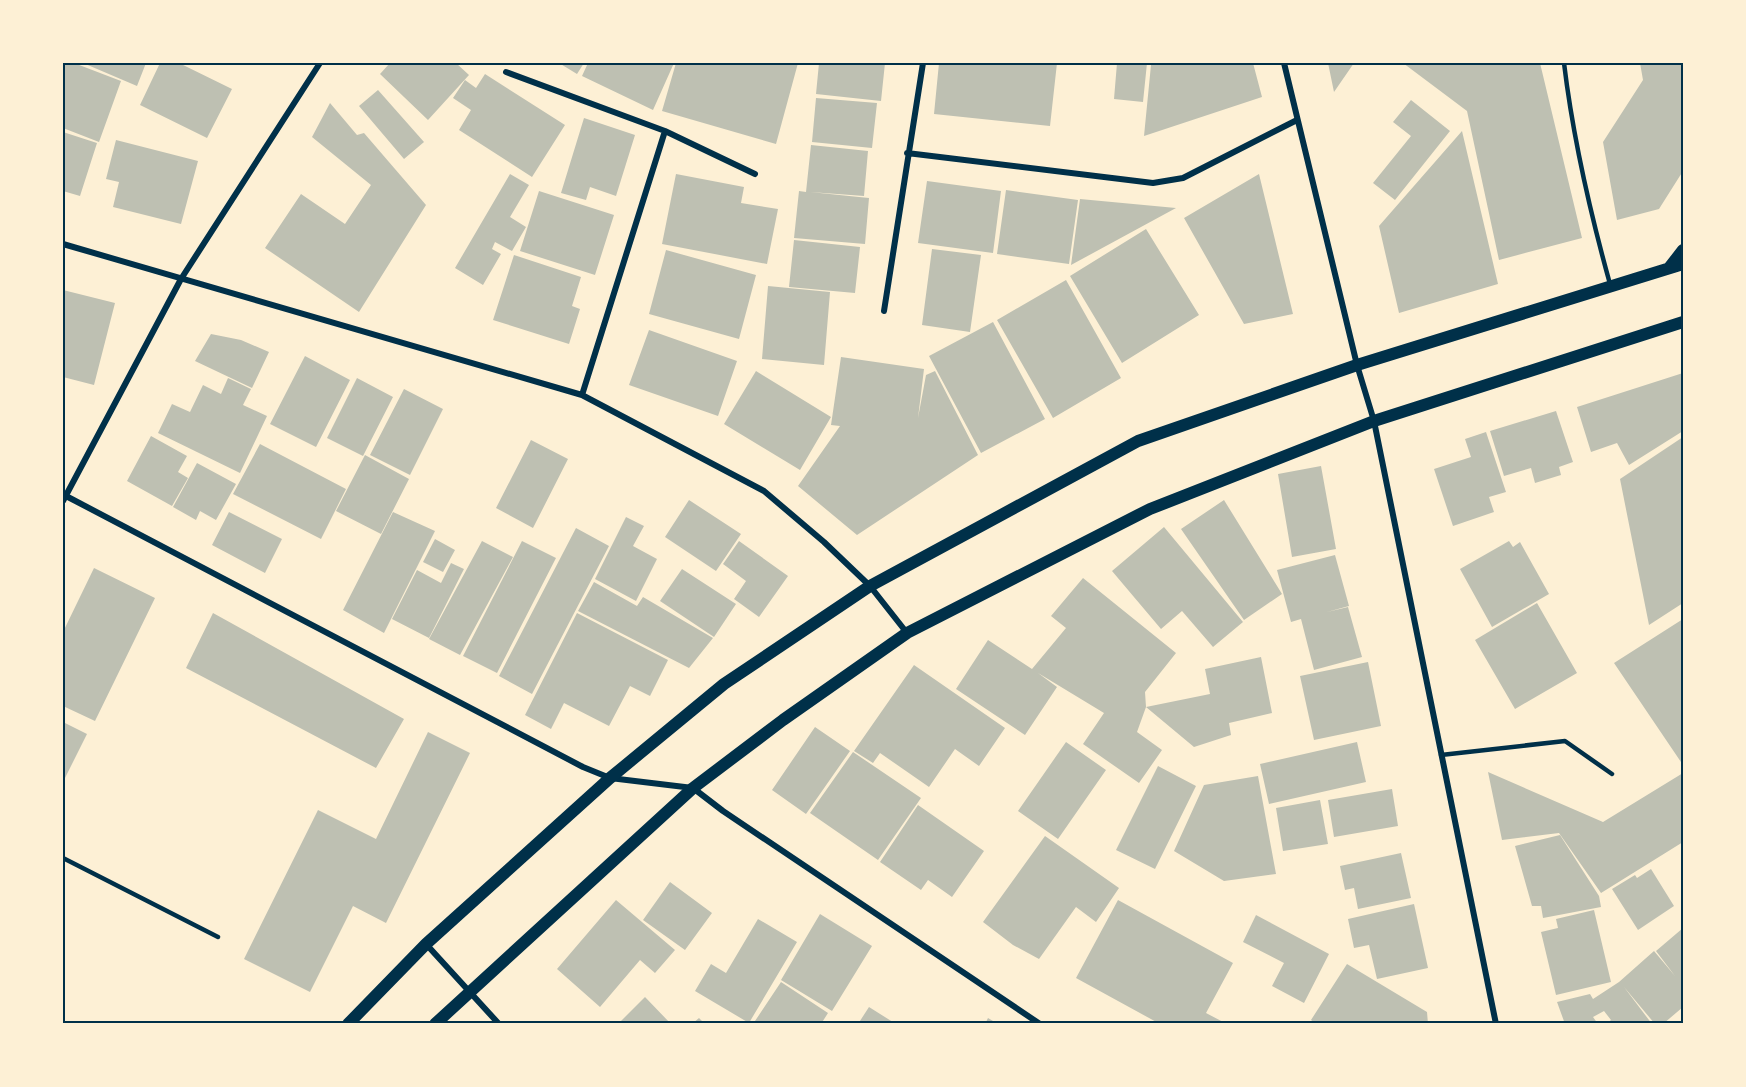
<svg xmlns="http://www.w3.org/2000/svg" width="1746" height="1087" viewBox="0 0 1746 1087" font-family="'DejaVu Sans',sans-serif">
	<style>
		.building { fill: #bec0b2 }
		.lines { fill: none; stroke-linecap: round; stroke-linejoin: round }
		.service { stroke: #003049; stroke-width: 4.5 }
		.minor { stroke: #003049; stroke-width: 6 }
		.secondary { stroke: #003049; stroke-width: 12 }
		.neatline { fill: none; stroke: #003049; stroke-width: 2 }
	</style>
	<rect width="100%" height="100%" fill="#fdf0d5"/>
	<!-- building -->
	<path class="building" d="M64 63H74L121 81 99 142 63 128Z
		M83 63H146L137 86Z
		M160 63H179L232 89 207 138 140 105Z
		M390 63H456L469 75 428 120 380 74Z
		M559 63H584L577 74Z
		M588 63H674L653 110 582 76Z
		M676 63H798L776 144 662 111Z
		M819 63H885L881 101 816 94Z
		M939 63H1057L1050 126 934 114Z
		M1117 63H1147L1143 102 1114 99Z
		M1163 63H1253L1262 97 1144 136 1151 65Z
		M1328 63H1354L1334 92Z
		M1403 63H1540L1582 238 1499 260 1467 111Z
		M1640 63H1683V171L1659 209 1617 220 1603 142 1643 80Z
		M485 74 565 125 532 177 459 130 471 110 453 98 465 80 476 88Z
		M378 90 424 142 404 159 359 106Z
		M816 98 877 103 872 148 812 142Z
		M1411 100 1450 131 1395 200 1373 183 1411 136 1393 122Z
		M330 103 357 135 364 133 426 205 359 312 265 248 301 194 345 224 371 185 312 137Z
		M584 118 635 135 616 196 590 187 586 200 561 193Z
		M1462 131 1498 284 1399 313 1379 226Z
		M63 132 97 143 80 196 63 191Z
		M116 140 198 161 181 224 113 207 119 182 106 179Z
		M811 145 868 151 864 196 810 192 869 198 865 244 794 238 799 191 806 192Z
		M510 174 529 185 510 217 526 227 512 251 495 242 492 249 501 254 483 285 455 268Z
		M676 174 744 187 741 203 778 209 767 264 662 244Z
		M1259 174 1293 314 1244 324 1184 218Z
		M927 181 1001 191 993 253 918 243Z
		M1006 190 1078 200 1069 264 997 254Z
		M539 191 614 215 595 275 520 251Z
		M1080 199 1176 208 1071 265Z
		M1146 229 1199 315 1122 363 1070 276Z
		M794 240 860 247 855 293 789 287Z
		M932 249 981 255 970 332 922 325Z
		M666 250 756 275 739 339 649 314Z
		M514 255 581 277 572 306 580 309 569 344 493 320Z
		M1066 280 1121 378 1053 418 997 320Z
		M768 286 830 292 824 365 762 359Z
		M63 290 115 303 94 385 63 377Z
		M993 322 1045 419 981 453 929 356Z
		M649 330 737 361 718 416 629 385Z
		M211 334 241 340 269 352 252 388 195 361Z
		M305 356 350 380 316 447 270 424Z
		M841 357 924 369 918 418 926 375 935 371 978 455 857 535 798 486 840 426 831 425Z
		M756 371 831 417 800 470 724 424Z
		M1683 373V431L1629 465 1617 443 1591 452 1577 407Z
		M228 378 251 389 243 405 267 416 240 473 158 433 172 404 190 412 203 385 221 394Z
		M357 378 393 397 363 456 327 438Z
		M404 389 443 409 410 475 370 455Z
		M1556 411 1573 462 1559 467 1561 475 1535 483 1531 468 1504 476 1490 431Z
		M1486 432 1506 492 1489 497 1494 512 1453 526 1434 469 1471 457 1465 439Z
		M151 436 187 456 178 472 188 478 172 506 127 481Z
		M1683 437V603L1649 625 1620 479Z
		M531 440 568 459 533 528 496 508Z
		M260 444 346 489 321 539 233 494Z
		M365 455 409 479 381 534 336 511Z
		M197 463 236 484 216 520 200 511 196 520 173 507Z
		M1321 466 1336 549 1292 557 1278 474Z
		M689 500 741 534 716 571 665 537Z
		M1224 500 1282 594 1244 620 1181 529Z
		M229 512 282 539 265 573 212 545Z
		M393 512 435 531 384 633 343 610Z
		M626 517 644 526 633 546 657 559 636 601 595 579Z
		M1164 527 1243 622 1213 647 1182 611 1161 629 1112 571Z
		M576 528 609 546 532 694 499 676Z
		M435 539 455 550 443 572 423 562Z
		M482 541 513 557 460 655 429 639Z
		M522 541 556 558 497 673 463 656Z
		M739 541 788 576 759 617 734 599 746 581 723 564Z
		M1509 541 1513 547 1520 542 1549 594 1492 627 1460 569Z
		M1335 555 1349 606 1327 612 1348 607 1362 657 1314 670 1301 619 1291 622 1277 570Z
		M451 563 464 569 429 638 392 619 417 570 441 583Z
		M94 568 155 598 95 721 63 706V632Z
		M682 569 736 604 714 637 660 601Z
		M1083 578 1176 653 1145 692 1146 707 1210 694 1205 669 1261 657 1272 713 1229 723 1231 735 1194 747 1146 707 1137 732 1162 750 1139 783 1083 744 1104 713 1038 673 1057 687 1025 735 956 689 988 640 1032 669 1066 628 1051 616Z
		M594 582 637 606 643 597 713 638 689 668 578 611Z
		M1537 603 1577 673 1515 709 1475 640Z
		M213 613 404 719 376 768 186 668Z
		M577 613 668 660 650 696 630 686 609 726 564 703 551 729 525 715Z
		M1683 619V765L1614 663Z
		M1368 662 1381 726 1314 740 1300 676Z
		M914 665 1005 728 979 766 955 749 929 787 880 753 873 763 854 751Z
		M63 722 87 734 63 782Z
		M815 727 850 751 806 814 772 790Z
		M428 732 470 753 386 923 353 906 310 992 244 959 318 810 376 839Z
		M1066 742 1106 770 1058 839 1018 811Z
		M1357 742 1366 782 1269 804 1260 764Z
		M853 752 921 798 878 860 810 813Z
		M1158 766 1196 786 1155 869 1116 850Z
		M1488 772 1603 822 1683 773V842L1601 893 1559 833 1502 840Z
		M1258 776 1276 874 1224 881 1174 851 1204 785Z
		M1392 789 1398 826 1334 837 1328 800Z
		M1320 800 1328 844 1283 851 1276 808Z
		M918 805 984 851 952 897 928 880 921 890 880 862Z
		M1560 835 1599 896 1601 907 1543 918 1541 906H1532L1515 846Z
		M1045 836 1119 888 1096 922 1076 907 1039 959 1013 945 983 922Z
		M1401 853 1411 898 1358 909 1354 888 1345 890 1340 866Z
		M1651 869 1674 906 1638 930 1612 889 1635 875 1637 878Z
		M670 882 712 913 685 950 643 920Z
		M616 900 675 950 655 973 640 960 600 1007 557 969Z
		M1118 900 1233 963 1206 1013 1227 1024H1160L1076 978Z
		M1414 904 1428 968 1377 979 1369 945 1354 948 1348 919Z
		M1594 910 1611 982 1556 995 1541 932 1558 928 1556 919Z
		M820 914 872 946 832 1011 781 980Z
		M1256 915 1329 954 1304 1003 1272 986 1284 963 1243 942Z
		M758 919 797 942 749 1023 695 991 711 964 726 973Z
		M1683 928V1007L1663 1024H1655L1624 987 1652 1024H1606L1611 1020 1604 1011 1593 1017 1598 1024H1565L1557 1002 1590 994 1593 999 1619 982 1654 951 1675 976 1656 951Z
		M1347 964 1427 1012 1428 1024H1316L1311 1020Z
		M781 982 828 1013 821 1024H753Z
		M645 997 671 1024H618Z
		M869 1007 896 1024H858Z
		M699 1018 705 1024H692Z
		M988 1018 998 1024H985Z"/>
	<g class="lines">
		<!-- service -->
		<path class="service" d="M1564 63C1573 138 1590 212 1610 284
			M1441 755 1565 741 1612 774
			M63 858 218 937"/>
		<!-- minor -->
		<path class="minor" d="M1284 63 1357 365 1374 421 1496 1024
			M506 72 665 131 755 174
			M907 153 1153 183 1183 178 1297 120
			M63 244 582 395 764 491 824 542 870 586 907 633
			M884 311 923 63
			M582 395 665 131
			M66 496 583 767 610 778 693 788 723 811 1040 1024
			M63 501 181 279 320 63
			M426 944 499 1024"/>
		<!-- secondary -->
		<path class="secondary" d="M1669 268 1683 250
			M348 1024 426 944 610 778 724 684 870 586 1138 441 1357 365 1683 264
			M435 1024 693 788 783 720 907 633 1150 509 1374 421 1683 322"/>
	</g>
	<!-- border -->
	<rect width="1746" height="1087" fill="none" stroke="#fdf0d5" stroke-width="129"/>
	<rect x="64" y="64" width="1618" height="958" class="neatline"/>
</svg>
